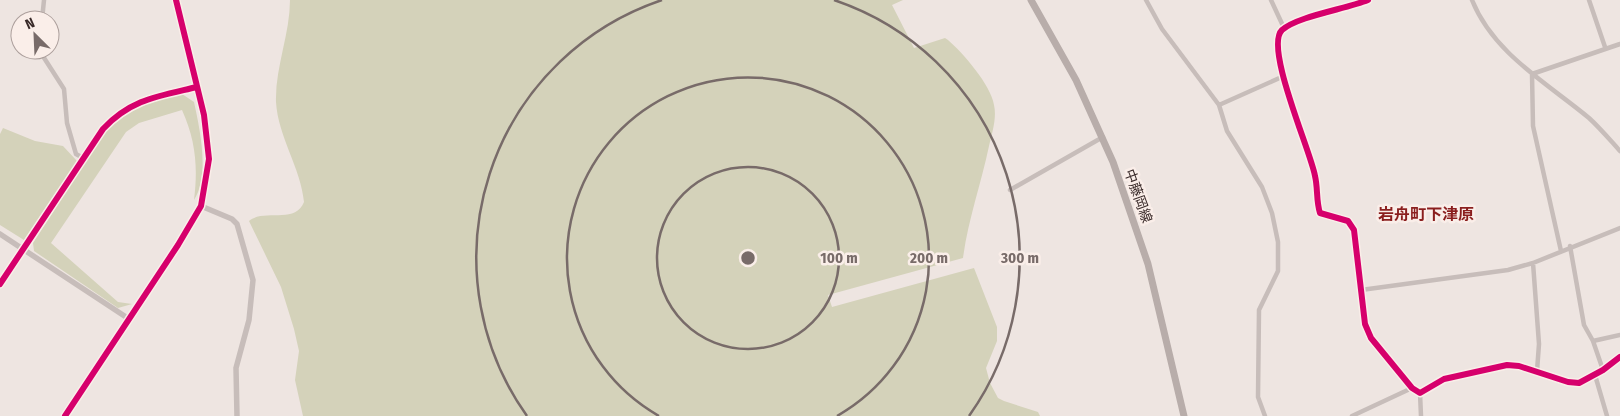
<svg xmlns="http://www.w3.org/2000/svg" width="1620" height="416" viewBox="0 0 1620 416" font-family="'Fira Sans Condensed','Noto Sans JP',sans-serif">
	<style>
		.green { fill: #d4d2ba }
		.lines { fill: none; stroke-linecap: round; stroke-linejoin: round }
		.minor { stroke: #c7bdba; stroke-width: 4.5 }
		.tertiary { stroke: #c7bdba; stroke-width: 5.5 }
		.secondary { stroke: #b8adaa; stroke-width: 7 }
		.cycleway-casing { stroke: #faeee9; stroke-width: 9 }
		.cycleway { stroke: #d6006c; stroke-width: 6 }
		.ring { fill: none; stroke: #786b69; stroke-width: 2.5 }
		.labels { text-anchor: middle; dominant-baseline: central; stroke-width: 5; stroke-linejoin: round; paint-order: stroke }
		.street-label { font-size: 14px; fill: #382928; stroke: #faeee9 }
		.quarter-label { font-size: 16px; font-weight: bold; fill: #8a1e1e; stroke: #faeee9 }
		.centre { fill: #786b69; stroke: #faeee9; stroke-width: 2.5 }
		.ring-label { font-size: 15px; text-anchor: middle; font-weight: bold; fill: #786b69; stroke: #faeee9; stroke-width: 5; stroke-linejoin: round; paint-order: stroke }
	</style>
	<rect width="100%" height="100%" fill="#eee5e1"/>
	<!-- green -->
	<path class="green" d="M290 0H903L892 5 914 48 945 38 948 40C963 53 991 85 994 105 997 118 992 133 989 146 981 184 968 220 963 258L828 295 832 307 974 268 997 327V341L986 368 990 383 998 398 1004 401 1038 412 1040 416H303L295 380 299 351 294 329 281 287 249 221C264 208 295 225 304 202 301 168 278 137 276 102 275 68 290 34 290 0Z
		M182 94 194 102C200 130 210 175 194 200 198 168 196 141 182 110L139 123 126 132 51 243 118 302 132 304 118 308 34 251 33 243 104 133C127 109 150 101 182 94Z
		M3 128 35 141 63 146 77 161 24 240 0 225V134Z"/>
	<g class="lines">
		<!-- minor -->
		<path class="minor" d="M1146 0 1162 29 1219 105 1227 131 1262 187 1272 213 1278 242V271L1259 310 1258 397 1265 416
			M1271 0 1284 28
			M1368 0C1346 9 1298 16 1282 30 1264 47 1311 152 1315 176 1318 188 1316 201 1320 213L1348 221 1354 230 1365 324 1371 338 1412 388 1420 393 1444 379 1507 365 1519 366 1568 382 1579 383 1603 370 1620 357
			M1472 0C1493 53 1547 83 1589 118 1600 128 1610 140 1620 151
			M1589 0 1605 47
			M42 20 44 0
			M39 50 64 89 67 123 76 154 83 158
			M1532 74 1533 126 1561 251
			M1532 74 1620 44
			M1219 105 1284 76
			M1010 190 1103 137
			M1570 246 1584 325 1593 341 1603 370
			M1533 263 1539 344 1537 371
			M1361 290 1508 270 1533 263 1620 228
			M1593 341 1620 335
			M1595 375 1607 416
			M1420 393 1421 416
			M1352 416 1412 388"/>
		<!-- tertiary -->
		<path class="tertiary" d="M201 206 232 219 237 224 253 280 249 320 236 368 237 416
			M0 234 129 319
			M0 284 103 129C131 99 159 96 197 87
			M65 416 178 245 201 206 209 159 204 115 176 0"/>
		<!-- secondary -->
		<path class="secondary" d="M1031 0 1076 80 1113 162 1148 264 1184 416"/>
		<defs>
			<path id="cycleway" d="M1368 0C1346 9 1298 16 1282 30 1264 47 1311 152 1315 176 1318 188 1316 201 1320 213L1348 221 1354 230 1365 324 1371 338 1412 388 1420 393 1444 379 1507 365 1519 366 1568 382 1579 383 1603 370 1620 357
				M0 284 103 129C131 99 159 96 197 87
				M65 416 178 245 201 206 209 159 204 115 176 0"/>
		</defs>
		<!-- cycleway casing -->
		<use href="#cycleway" class="cycleway-casing"/>
		<!-- cycleway -->
		<use href="#cycleway" class="cycleway"/>
	</g>
	<!-- distance rings -->
	<g class="ring">
		<circle cx="748" cy="258" r="91"/>
		<path d="M659 416A181 181 0 1 1 837 416"/>
		<path d="M527 416A272 272 0 0 1 662 0M834 0A272 272 0 0 1 969 416"/>
	</g>
	<g class="labels">
		<!-- street labels -->
		<g class="street-label">
			<text transform="translate(1138 196) rotate(70)">中藤岡線</text>
		</g>
		<!-- quarter labels -->
		<g class="quarter-label">
			<text x="1426" y="214">岩舟町下津原</text>
		</g>
	</g>
	<circle cx="748" cy="258" r="8" class="centre"/>
	<g class="ring-label">
		<text x="839" y="263">100 m</text>
		<text x="929" y="263">200 m</text>
		<text x="1020" y="263">300 m</text>
	</g>
	<!-- north arrow -->
	<g transform="translate(35 35) rotate(336)"><circle r="24" fill="#faeee9" stroke="#ac9f9c"/>
	<path d="M0-4L9 19L0 12L-9 19Z" fill="#786b69"/>
	<text y="-8" font-size="14" font-weight="bold" text-anchor="middle" fill="#382928">N</text>
	</g>
</svg>
